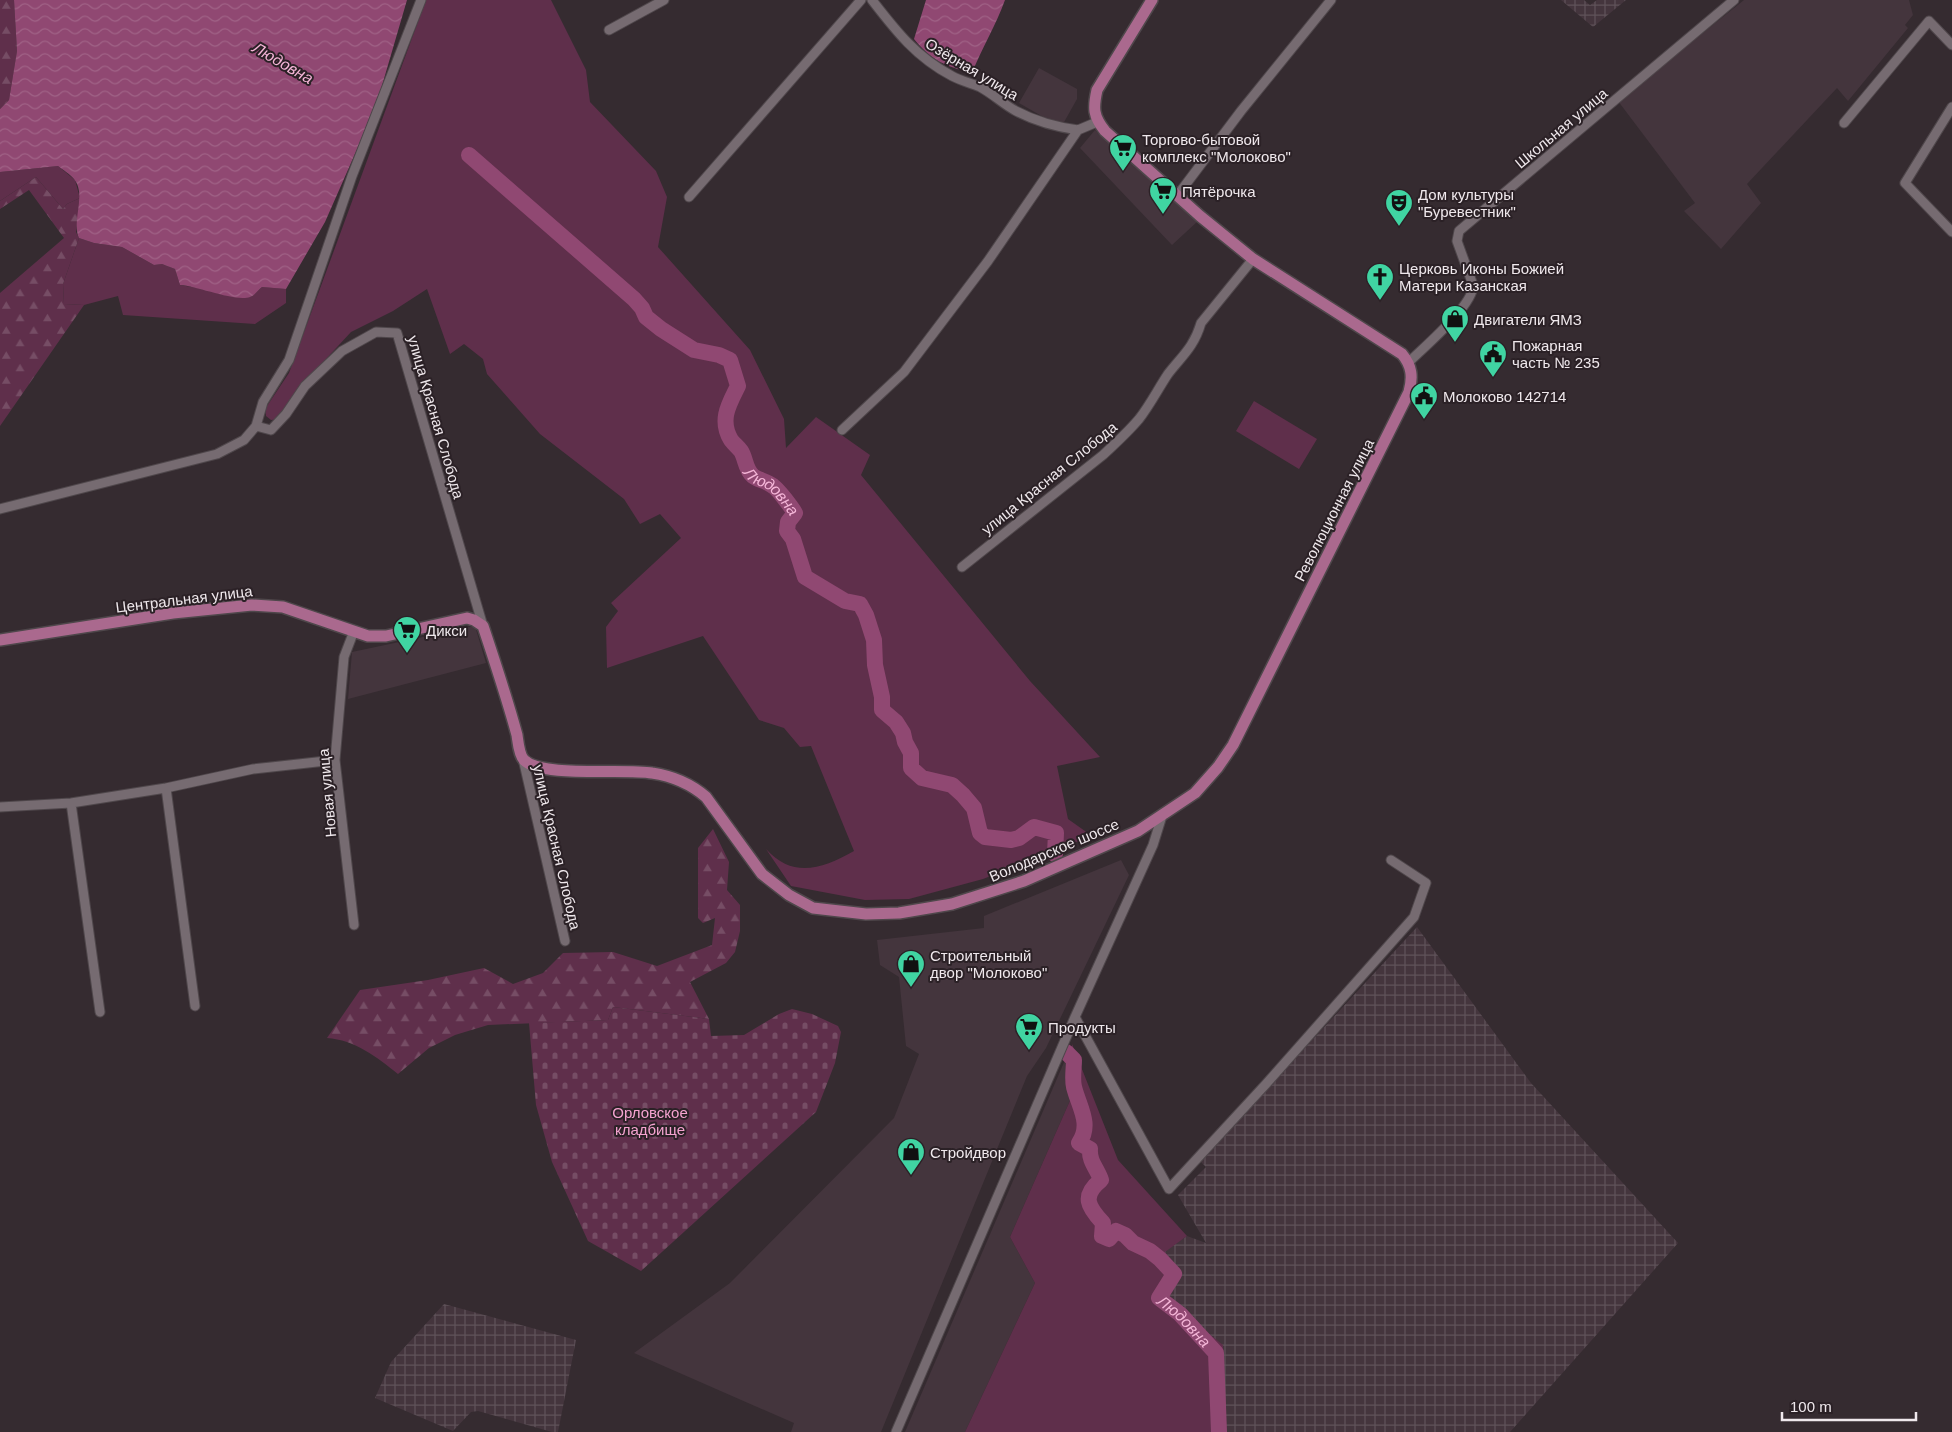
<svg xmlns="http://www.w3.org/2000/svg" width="1952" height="1432" viewBox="0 0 1952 1432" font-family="Helvetica,sans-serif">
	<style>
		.built { fill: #44353d }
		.industrial { fill: url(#industrial-grid) }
		.grass { fill: #5f2f4b }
		.forest { fill: url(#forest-firs) }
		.cemetery { fill: url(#cemetery-stones) }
		.water { fill: url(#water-waves) }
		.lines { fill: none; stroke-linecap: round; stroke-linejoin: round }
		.river { stroke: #904872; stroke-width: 16 }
		.minor-casing { stroke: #4f474b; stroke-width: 11 }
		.major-casing { stroke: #4f474b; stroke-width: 14 }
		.minor { stroke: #766b71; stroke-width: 9 }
		.major { stroke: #aa698e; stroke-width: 11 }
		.labels { text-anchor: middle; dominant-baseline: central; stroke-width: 4; stroke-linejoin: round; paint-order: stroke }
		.street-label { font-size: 15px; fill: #efe8ec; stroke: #2b2126 }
		.poi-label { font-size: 15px; fill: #efe8ec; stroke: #2b2126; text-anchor: start }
		.park-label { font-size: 15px; fill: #f5a3d0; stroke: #2b2126 }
		.water-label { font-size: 16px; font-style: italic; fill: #f4b5d7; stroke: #2b2126 }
	</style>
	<defs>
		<pattern id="industrial-grid" width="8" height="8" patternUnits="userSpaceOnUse" patternTransform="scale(1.25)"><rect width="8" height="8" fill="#44353d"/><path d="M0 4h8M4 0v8" fill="none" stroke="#5f5259"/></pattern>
		<pattern id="forest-firs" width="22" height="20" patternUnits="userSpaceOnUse" patternTransform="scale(1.25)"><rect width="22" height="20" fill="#5f2f4b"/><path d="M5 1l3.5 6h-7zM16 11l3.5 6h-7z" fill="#764d65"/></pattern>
		<pattern id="cemetery-stones" width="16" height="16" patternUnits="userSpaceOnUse" patternTransform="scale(1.25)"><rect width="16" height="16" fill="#5f2f4b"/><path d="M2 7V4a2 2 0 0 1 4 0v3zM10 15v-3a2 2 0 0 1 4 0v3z" fill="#764d65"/></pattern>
		<pattern id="water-waves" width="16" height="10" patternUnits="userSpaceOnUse" patternTransform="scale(1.25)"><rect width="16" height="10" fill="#904872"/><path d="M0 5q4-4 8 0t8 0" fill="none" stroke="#a06286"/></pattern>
	</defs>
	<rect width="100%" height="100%" fill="#352b30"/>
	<!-- built -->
	<path class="built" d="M1744 0H1909L1913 15 1905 25 1908 28 1848 101 1837 88 1747 184 1761 203 1721 249 1684 211 1695 203 1618 101Z
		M1039 68 1077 89V99L1063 124 1045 118 1019 103Z
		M1095 130 1198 221 1172 245 1080 148Z
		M475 626 486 663 348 699 352 652Z
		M1121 860 1129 875 1046 1048 1027 1076 881 1432H791L794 1423 634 1353 730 1283 894 1118 919 1054 906 1046 899 977 880 965 877 940 984 928V916Z
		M1065 1060 1072 1063V1096L1010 1237 1035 1283 965 1432H905Z"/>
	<!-- industrial -->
	<path class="industrial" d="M1561 0H1584L1590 5 1597 0H1626L1593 27Z
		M1417 927 1531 1083 1678 1243 1510 1432H1225L1222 1345 1162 1297 1181 1273 1164 1252 1187 1236 1206 1243 1178 1195 1206 1167 1200 1161Z
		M444 1304 576 1340 558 1432H552L478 1411 471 1412 453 1431 375 1398 391 1362Z"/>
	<!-- grass -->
	<path class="grass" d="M426 0H551L586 70 590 102 656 171 667 197 658 247 750 350 784 419 786 448 816 417 870 455 861 475 1030 681 1100 757 1057 766 1068 819 1092 836 983 879 909 899 865 900 791 886 766 849C793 879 822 869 854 851L811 746 800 747 784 728 759 720 703 636 607 668 606 627 618 611 611 603 681 538 660 514 640 524 624 499 540 434 487 374 483 359 464 344 450 354 427 289 393 311 351 332 299 388 278 419 271 420 266 416 265 409 289 373Z
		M58 166 75 180 80 198 67 204 63 209 36 177 0 201V172Z
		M79 238 94 243 122 247 154 265 162 264 175 269 180 285 251 297 262 287 286 289V303L255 324 123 315 118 296 84 305 64 304 63 284Z
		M1254 401 1317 439 1299 469 1236 431Z
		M1072 1044 1118 1160 1187 1236 1165 1252 1181 1273 1163 1297 1223 1345 1225 1432H965L1035 1283 1010 1237 1072 1096Z"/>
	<!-- forest -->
	<path class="forest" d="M0 0H14L17 51 9 100 0 109Z
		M36 177 63 209 67 204 80 198 76 232 79 238 63 284 64 304 84 305 0 426V293L64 238 29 190 0 209V201Z
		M713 829 729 862 727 890 740 905V931L735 952 726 963 690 982 709 1019 613 1007 608 1020 488 1025 455 1035 429 1048 398 1074C377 1057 355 1040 327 1038L360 990 428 980 484 968 513 984 543 973 563 953 613 952 657 966 712 945 715 918 703 923 698 918V848Z"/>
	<!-- cemetery -->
	<path class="cemetery" d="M613 1007 709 1019 711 1036 744 1035 779 1014 792 1009 812 1014 838 1026 841 1032 835 1063 816 1112 641 1271 588 1241 552 1162 536 1105 529 1023 608 1020Z"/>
	<!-- water -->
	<path class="water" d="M14 0H407L381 89 358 147 325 222 286 289 262 287C258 290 254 296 250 297 235 302 198 286 180 285L175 269 162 264 154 265 122 247 94 243 79 238C71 221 87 195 74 179 70 174 63 170 58 166L0 172V109L9 100 17 51Z
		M926 0H1005C996 25 982 48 972 73 945 66 932 61 914 39Z"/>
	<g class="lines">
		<!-- river -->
		<g class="river">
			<path id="s1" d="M469 155 634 299 642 308 646 317 661 329 694 350 719 355 730 360 738 386C729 404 719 420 731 440 734 444 738 447 741 451 746 459 745 469 753 476 758 480 767 481 773 486 778 489 792 508 795 513L788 522 787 531 793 539 805 577 845 601 860 604 866 615 874 640 875 665 882 697V710L896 722 903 733 905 742 911 753V768L922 778 952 785 963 795 974 808 980 833 985 837 1011 840 1019 838 1034 827 1056 833 1055 854"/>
			<path id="s2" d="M1066 1052 1074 1060C1074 1068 1072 1079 1074 1087 1079 1107 1092 1124 1079 1143L1090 1149C1089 1162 1097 1168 1101 1180 1081 1196 1088 1207 1103 1223L1102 1236 1109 1239 1116 1231 1125 1235 1133 1243 1150 1251 1160 1259 1174 1274 1159 1298 1180 1314 1216 1353 1219 1432"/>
		</g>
		<defs>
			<path id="minor" d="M872 0C896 31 916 57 952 76 961 81 971 83 980 87 993 94 1003 104 1016 111 1035 121 1056 127 1078 130
				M609 30 664 0
				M1952 107 1905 183 1952 232
				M1844 123 1929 21 1952 45
				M1177 196 1241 111 1331 0
				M689 197 861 0
				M1409 362C1424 347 1474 305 1473 285L1457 241 1459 231 1734 0
				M256 426 271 430 286 414 305 386 342 351 376 332 397 333 483 626
				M842 430 904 372 988 261 1078 130 1097 122
				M0 509 217 454 244 440 256 426 263 402 289 360 352 176 421 0
				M962 567 1103 455C1116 443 1128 432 1139 419 1150 405 1158 389 1168 374 1182 356 1194 347 1201 323L1253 259
				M523 759 565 941
				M166 788 195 1006
				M71 803 100 1012
				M0 807 71 803 166 788 253 769 335 760
				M354 925 335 760 344 657 354 631
				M1075 1017 1169 1189 1266 1084 1414 917 1426 883 1391 860
				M896 1432 1075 1017 1153 845 1162 816"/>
			<path id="major" d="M0 640 173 613 252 605 283 607 368 636H386L467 618 474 620 483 626C495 662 507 698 517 735 518 742 519 755 524 760 542 778 624 768 652 773 672 776 691 784 706 797L762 874 789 895 813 908 866 914 899 913 952 904 1024 881 1138 831 1195 793 1218 767 1233 745 1409 392C1413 377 1412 366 1402 354L1253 259 1200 216 1105 131C1093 116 1093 108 1097 90L1152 0"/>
		</defs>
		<!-- minor casing -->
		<use href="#minor" class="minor-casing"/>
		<!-- major casing -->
		<use href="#major" class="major-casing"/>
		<!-- minor -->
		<use href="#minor" class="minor"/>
		<!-- major -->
		<use href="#major" class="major"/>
	</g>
	<!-- icons -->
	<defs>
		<symbol id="supermarket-pin" viewBox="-11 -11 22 30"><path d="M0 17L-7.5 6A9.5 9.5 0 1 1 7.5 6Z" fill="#40d4a2" stroke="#2b2126"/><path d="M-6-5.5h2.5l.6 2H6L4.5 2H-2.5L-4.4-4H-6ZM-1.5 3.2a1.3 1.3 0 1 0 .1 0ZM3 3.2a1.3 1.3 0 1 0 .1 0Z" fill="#111"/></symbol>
		<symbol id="theatre-pin" viewBox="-11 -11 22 30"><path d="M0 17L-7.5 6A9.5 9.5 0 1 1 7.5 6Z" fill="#40d4a2" stroke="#2b2126"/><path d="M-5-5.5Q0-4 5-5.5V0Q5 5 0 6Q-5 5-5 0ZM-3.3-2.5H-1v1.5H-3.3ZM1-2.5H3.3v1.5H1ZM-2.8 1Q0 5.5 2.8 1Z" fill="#111"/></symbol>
		<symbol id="church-pin" viewBox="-11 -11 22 30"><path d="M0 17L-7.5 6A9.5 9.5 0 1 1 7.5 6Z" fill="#40d4a2" stroke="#2b2126"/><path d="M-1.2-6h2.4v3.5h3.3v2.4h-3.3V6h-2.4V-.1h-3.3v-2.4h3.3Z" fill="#111"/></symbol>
		<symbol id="shop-pin" viewBox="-11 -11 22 30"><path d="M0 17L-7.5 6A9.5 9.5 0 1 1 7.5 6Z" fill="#40d4a2" stroke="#2b2126"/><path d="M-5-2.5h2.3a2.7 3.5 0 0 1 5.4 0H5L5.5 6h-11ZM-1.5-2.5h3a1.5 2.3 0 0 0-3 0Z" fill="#111"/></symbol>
		<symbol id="civic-pin" viewBox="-11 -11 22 30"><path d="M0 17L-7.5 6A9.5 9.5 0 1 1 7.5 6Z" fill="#40d4a2" stroke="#2b2126"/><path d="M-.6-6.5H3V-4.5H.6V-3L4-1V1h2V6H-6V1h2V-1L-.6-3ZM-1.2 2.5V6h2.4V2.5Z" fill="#111"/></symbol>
	</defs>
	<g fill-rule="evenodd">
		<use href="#supermarket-pin" x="1107" y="132" width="32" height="43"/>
		<use href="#supermarket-pin" x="1147" y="175" width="32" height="43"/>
		<use href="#theatre-pin" x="1383" y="187" width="32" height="43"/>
		<use href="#church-pin" x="1364" y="261" width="32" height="43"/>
		<use href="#shop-pin" x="1439" y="303" width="32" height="43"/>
		<use href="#civic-pin" x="1477" y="338" width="32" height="43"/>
		<use href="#civic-pin" x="1408" y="380" width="32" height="43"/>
		<use href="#supermarket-pin" x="391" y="614" width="32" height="43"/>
		<use href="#shop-pin" x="895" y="948" width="32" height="43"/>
		<use href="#supermarket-pin" x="1013" y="1011" width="32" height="43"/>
		<use href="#shop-pin" x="895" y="1136" width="32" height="43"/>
	</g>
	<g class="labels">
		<!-- street labels -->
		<g class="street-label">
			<text transform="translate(972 69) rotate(31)">Озёрная улица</text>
			<text transform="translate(1561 128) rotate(-40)">Школьная улица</text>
			<text transform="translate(436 417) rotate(74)">улица Красная Слобода</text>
			<text transform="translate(1049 478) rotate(-39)">улица Красная Слобода</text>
			<text transform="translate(1334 510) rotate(-63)">Революционная улица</text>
			<text transform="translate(184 599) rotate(-7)">Центральная улица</text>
			<text transform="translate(327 793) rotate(-95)">Новая улица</text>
			<text transform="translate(557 847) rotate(77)">улица Красная Слобода</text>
			<text transform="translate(1054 850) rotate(-23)">Володарское шоссе</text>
		</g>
		<!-- poi labels -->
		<g class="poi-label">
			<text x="1142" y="139">Торгово-бытовой<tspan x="1142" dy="17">комплекс "Молоково"</tspan></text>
			<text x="1182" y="191">Пятёрочка</text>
			<text x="1418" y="194">Дом культуры<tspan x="1418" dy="17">"Буревестник"</tspan></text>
			<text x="1399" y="268">Церковь Иконы Божией<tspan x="1399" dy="17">Матери Казанская</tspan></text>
			<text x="1474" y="319">Двигатели ЯМЗ</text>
			<text x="1512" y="345">Пожарная<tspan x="1512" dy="17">часть № 235</tspan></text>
			<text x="1443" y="396">Молоково 142714</text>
			<text x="426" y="630">Дикси</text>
			<text x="930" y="955">Строительный<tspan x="930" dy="17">двор "Молоково"</tspan></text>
			<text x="1048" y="1027">Продукты</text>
			<text x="930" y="1152">Стройдвор</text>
		</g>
		<!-- park labels -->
		<g class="park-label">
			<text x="650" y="1112">Орловское<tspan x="650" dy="17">кладбище</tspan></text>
		</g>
		<!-- water labels -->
		<g class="water-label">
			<text transform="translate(283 63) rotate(30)">Людовна</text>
			<text stroke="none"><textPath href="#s1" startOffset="489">Людовна</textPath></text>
			<text stroke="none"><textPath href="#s2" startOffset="362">Людовна</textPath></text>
		</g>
	</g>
	<!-- scale -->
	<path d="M1782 1412v8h134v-8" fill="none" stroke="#efe8ec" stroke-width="2.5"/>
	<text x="1790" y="1412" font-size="15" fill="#efe8ec" stroke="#2b2126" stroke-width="4" paint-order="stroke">100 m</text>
</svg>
